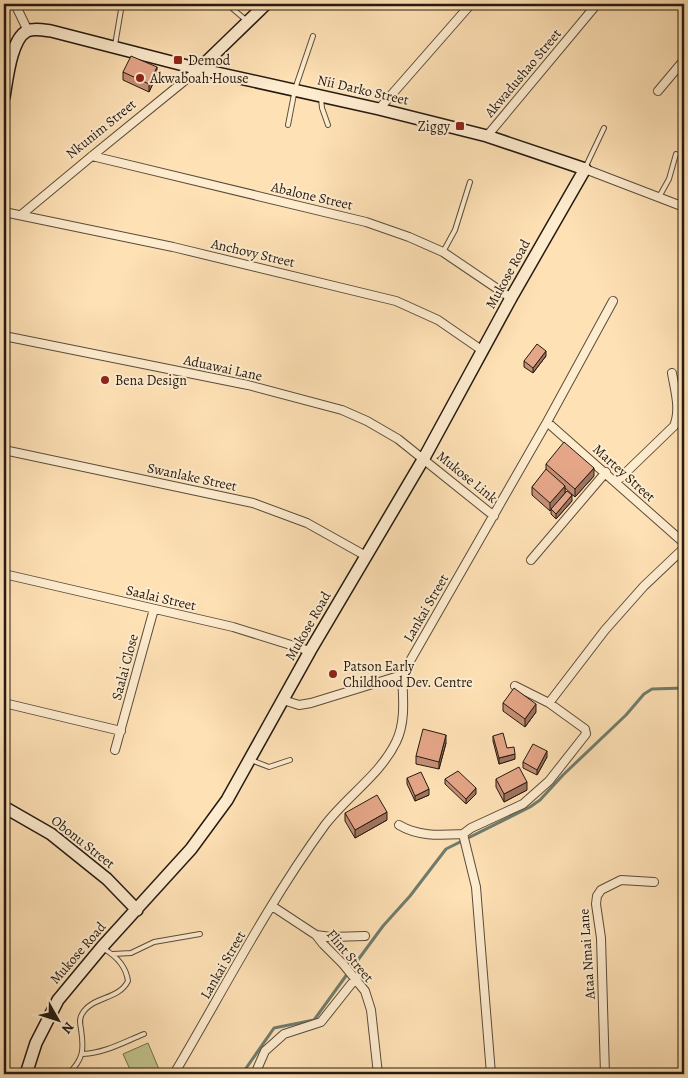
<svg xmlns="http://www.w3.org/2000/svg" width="688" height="1078" viewBox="0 0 688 1078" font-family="Alegreya,serif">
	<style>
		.green { fill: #c1c28c; stroke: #736e4e }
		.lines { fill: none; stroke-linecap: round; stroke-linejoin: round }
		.stream { stroke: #6f7c6d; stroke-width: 3 }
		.lane-casing { stroke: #5b4c3a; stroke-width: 6 }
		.street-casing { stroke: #5b4c3a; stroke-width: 10 }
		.secondary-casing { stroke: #251a11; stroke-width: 14 }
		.lane { stroke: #feeccf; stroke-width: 4 }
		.street { stroke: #feeccf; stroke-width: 8 }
		.secondary { stroke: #feeccf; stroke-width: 11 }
		.wall { fill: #c58f75; stroke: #251a11 }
		.shaded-wall { fill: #a0745f; stroke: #251a11 }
		.building { fill: #e5a688; stroke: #251a11 }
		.poi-dot { fill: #8f2418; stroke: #feeccf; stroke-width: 2 }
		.labels { text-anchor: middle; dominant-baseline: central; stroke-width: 4; stroke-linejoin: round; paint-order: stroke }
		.poi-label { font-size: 14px; fill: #251a11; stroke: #feeccf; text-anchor: start }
		.street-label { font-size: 14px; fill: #251a11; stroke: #feeccf }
	</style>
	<rect width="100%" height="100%" fill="#fee1b5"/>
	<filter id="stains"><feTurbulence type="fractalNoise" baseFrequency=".004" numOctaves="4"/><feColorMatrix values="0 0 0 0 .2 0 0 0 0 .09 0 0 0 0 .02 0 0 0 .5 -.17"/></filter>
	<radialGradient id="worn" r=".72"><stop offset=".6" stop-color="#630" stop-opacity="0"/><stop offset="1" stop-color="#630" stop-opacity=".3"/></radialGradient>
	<!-- green -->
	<path class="green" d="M148 1043 161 1074H132L123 1054Z"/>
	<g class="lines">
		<!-- stream -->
		<path class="stream" d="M352 968 383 926 410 896 446 849 530 807 540 800 563 775 626 715 644 694 652 689 684 688
			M242 1074 274 1028 314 1020 348 973"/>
		<defs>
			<path id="lane" d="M227 4 247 21
				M115 45 122 4
				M321 98 322 108 328 125
				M288 125 295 89 313 36
				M586 166 604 128
				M659 197 669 179 676 154
				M683 250 684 251
				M443 252 455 230 470 182
				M251 760 269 767 290 760
				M113 954 131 953 154 942 200 934
				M83 1054C105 1053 124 1042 144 1034
				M68 1074C84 1059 84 1049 81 1029 80 1023 79 1019 82 1014 92 996 119 1000 128 981 126 966 116 956 104 949"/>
			<path id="street" d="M15 4 28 31
				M658 91 684 60
				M379 109 471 4
				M487 136 597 4
				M92 156 366 222 409 237 443 252 511 298
				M585 169 684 207
				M4 212 173 247 396 301 438 320 483 351
				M21 215 92 156 199 69
				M4 336 248 385 342 410 367 421 398 439 494 516
				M547 422 684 543
				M4 450 253 503 307 523 366 556
				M616 482 674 426C681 409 675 391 672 373
				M531 560 606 472
				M4 574 233 627 310 651
				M283 700 299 705 311 703 402 675
				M4 703 121 731
				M549 703 605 630 644 586 684 548
				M115 750 154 609
				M399 825C419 837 441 835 463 834
				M272 906 316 935 323 944 343 964 365 991 371 1010 378 1074
				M316 935 331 937 365 936
				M174 1074C223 991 268 903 325 825 347 796 380 775 396 742 406 722 403 697 402 675L547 422 613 301
				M255 1074 265 1051 284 1034 321 1022 356 978
				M491 1074 476 887 463 834 471 828 523 804 549 781 586 734 585 729 549 703 515 686
				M605 1074 601 938 596 904 597 896 601 890 621 880 654 882"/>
			<path id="secondary" d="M199 69 266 4
				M4 97C7 80 11 39 27 31 34 28 43 30 51 31L199 69 379 109 487 136 585 169 511 298 424 458 310 651 227 800 191 849 102 947 58 1000 36 1043 26 1074
				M4 807 51 834 107 879 137 910"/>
		</defs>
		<!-- lane casing -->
		<use href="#lane" class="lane-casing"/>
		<!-- street casing -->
		<use href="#street" class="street-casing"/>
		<!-- secondary casing -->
		<use href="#secondary" class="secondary-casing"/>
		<!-- lane -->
		<use href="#lane" class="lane"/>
		<!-- street -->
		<use href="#street" class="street"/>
		<!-- secondary -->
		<use href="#secondary" class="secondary"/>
	</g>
	<!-- wall -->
	<path class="wall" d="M123 72 157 75 149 92 123 80Z
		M546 356 533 373 524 367V361Z
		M546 464 594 476 575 497 565 488V493L572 501 556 519 551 514V510L550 511 532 495V487L546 470Z
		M503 703 536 712 525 727 503 711Z
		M493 736 507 748 515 759 499 764 493 741Z
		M446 743 439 769 416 764V756Z
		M547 757 537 775 523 768V762Z
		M407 778 429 795 415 801 407 784Z
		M445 779 476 794 466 804 445 784Z
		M496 779 527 790 504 802 496 787Z
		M345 813 387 820 355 838 345 821Z"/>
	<!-- shaded-wall -->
	<path class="shaded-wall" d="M157 67V75L149 92V84Z
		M546 351V356L533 373V368Z
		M594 468V476L575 497V489Z
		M565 486V493L550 511V503Z
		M572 495V501L556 519V514Z
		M536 704V712L525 727V719Z
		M446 735V743L439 769V762Z
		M547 751V757L537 775V770Z
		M515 754V759L499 764V758Z
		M527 782V790L504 802V794Z
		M476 788V794L466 804V799Z
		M429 789V795L415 801V796Z
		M387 812V820L355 838V830Z"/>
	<!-- building -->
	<path class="building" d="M131 56 157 67 149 84 123 72Z
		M537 344 546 351 533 368 524 361Z
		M564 442 594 468 575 489 546 464Z
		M546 469 565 486 550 503 532 487Z
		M567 491 572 495 556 514 551 509Z
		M514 688 536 704 525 719 503 703Z
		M423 729 446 735 439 762 416 756Z
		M503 733 507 748 514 747 515 754 499 758 493 736Z
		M533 744 547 751 537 770 523 762Z
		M519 767 527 782 504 794 496 779Z
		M458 771 476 788 466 799 445 779Z
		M421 772 429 789 415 796 407 778Z
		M377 795 387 812 355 830 345 813Z"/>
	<!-- markers -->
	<g class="poi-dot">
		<rect x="173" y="55" width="10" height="10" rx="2.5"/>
		<circle cx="140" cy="78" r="5"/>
		<rect x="455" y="121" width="10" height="10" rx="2.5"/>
		<circle cx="105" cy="380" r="5"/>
		<circle cx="333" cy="674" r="5"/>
	</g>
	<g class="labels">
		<!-- poi labels -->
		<g class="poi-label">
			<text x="188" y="60">Demod</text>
			<text x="150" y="78">Akwaboah House</text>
			<text x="450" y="126" text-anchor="end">Ziggy</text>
			<text x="115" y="380">Bena Design</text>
			<text x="343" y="666">Patson Early<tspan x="343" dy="16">Childhood Dev. Centre</tspan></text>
		</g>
		<!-- street labels -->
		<g class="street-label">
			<text transform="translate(523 73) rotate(-50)">Akwadushao Street</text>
			<text transform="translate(363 90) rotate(13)">Nii Darko Street</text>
			<text transform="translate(101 129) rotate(-39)">Nkunim Street</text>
			<text transform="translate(312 196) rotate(13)">Abalone Street</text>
			<text transform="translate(253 253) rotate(13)">Anchovy Street</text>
			<text transform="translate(508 274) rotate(-61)">Mukose Road</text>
			<text transform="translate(223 368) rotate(12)">Aduawai Lane</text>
			<text transform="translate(624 473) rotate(42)">Martey Street</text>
			<text transform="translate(192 477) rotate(12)">Swanlake Street</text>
			<text transform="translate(467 477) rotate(39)">Mukose Link</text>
			<text transform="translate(161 598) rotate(13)">Saalai Street</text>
			<text transform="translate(426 608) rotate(-60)">Lankai Street</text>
			<text transform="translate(308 626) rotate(-60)">Mukose Road</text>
			<text transform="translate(125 667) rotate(-75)">Saalai Close</text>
			<text transform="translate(83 842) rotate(38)">Obonu Street</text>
			<text transform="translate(78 953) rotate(-49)">Mukose Road</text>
			<text transform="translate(587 954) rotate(-94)">Ataa Nmai Lane</text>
			<text transform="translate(350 956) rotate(50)">Flint Street</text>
			<text transform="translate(223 965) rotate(-60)">Lankai Street</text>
		</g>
	</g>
	<!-- margin -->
	<rect width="688" height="1078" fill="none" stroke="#fee1b5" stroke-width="20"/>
	<rect x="5" y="5" width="678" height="1068" fill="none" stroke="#251a11" stroke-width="2.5"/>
	<rect x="10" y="10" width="668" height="1058" fill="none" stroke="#251a11"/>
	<!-- north arrow -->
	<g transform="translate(58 1020) rotate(129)" stroke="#feeccf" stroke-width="4" paint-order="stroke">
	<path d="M0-4L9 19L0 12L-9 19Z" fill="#251a11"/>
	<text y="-8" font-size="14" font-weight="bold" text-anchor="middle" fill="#251a11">N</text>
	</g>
	<rect width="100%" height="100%" filter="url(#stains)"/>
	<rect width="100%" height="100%" fill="url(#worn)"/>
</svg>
